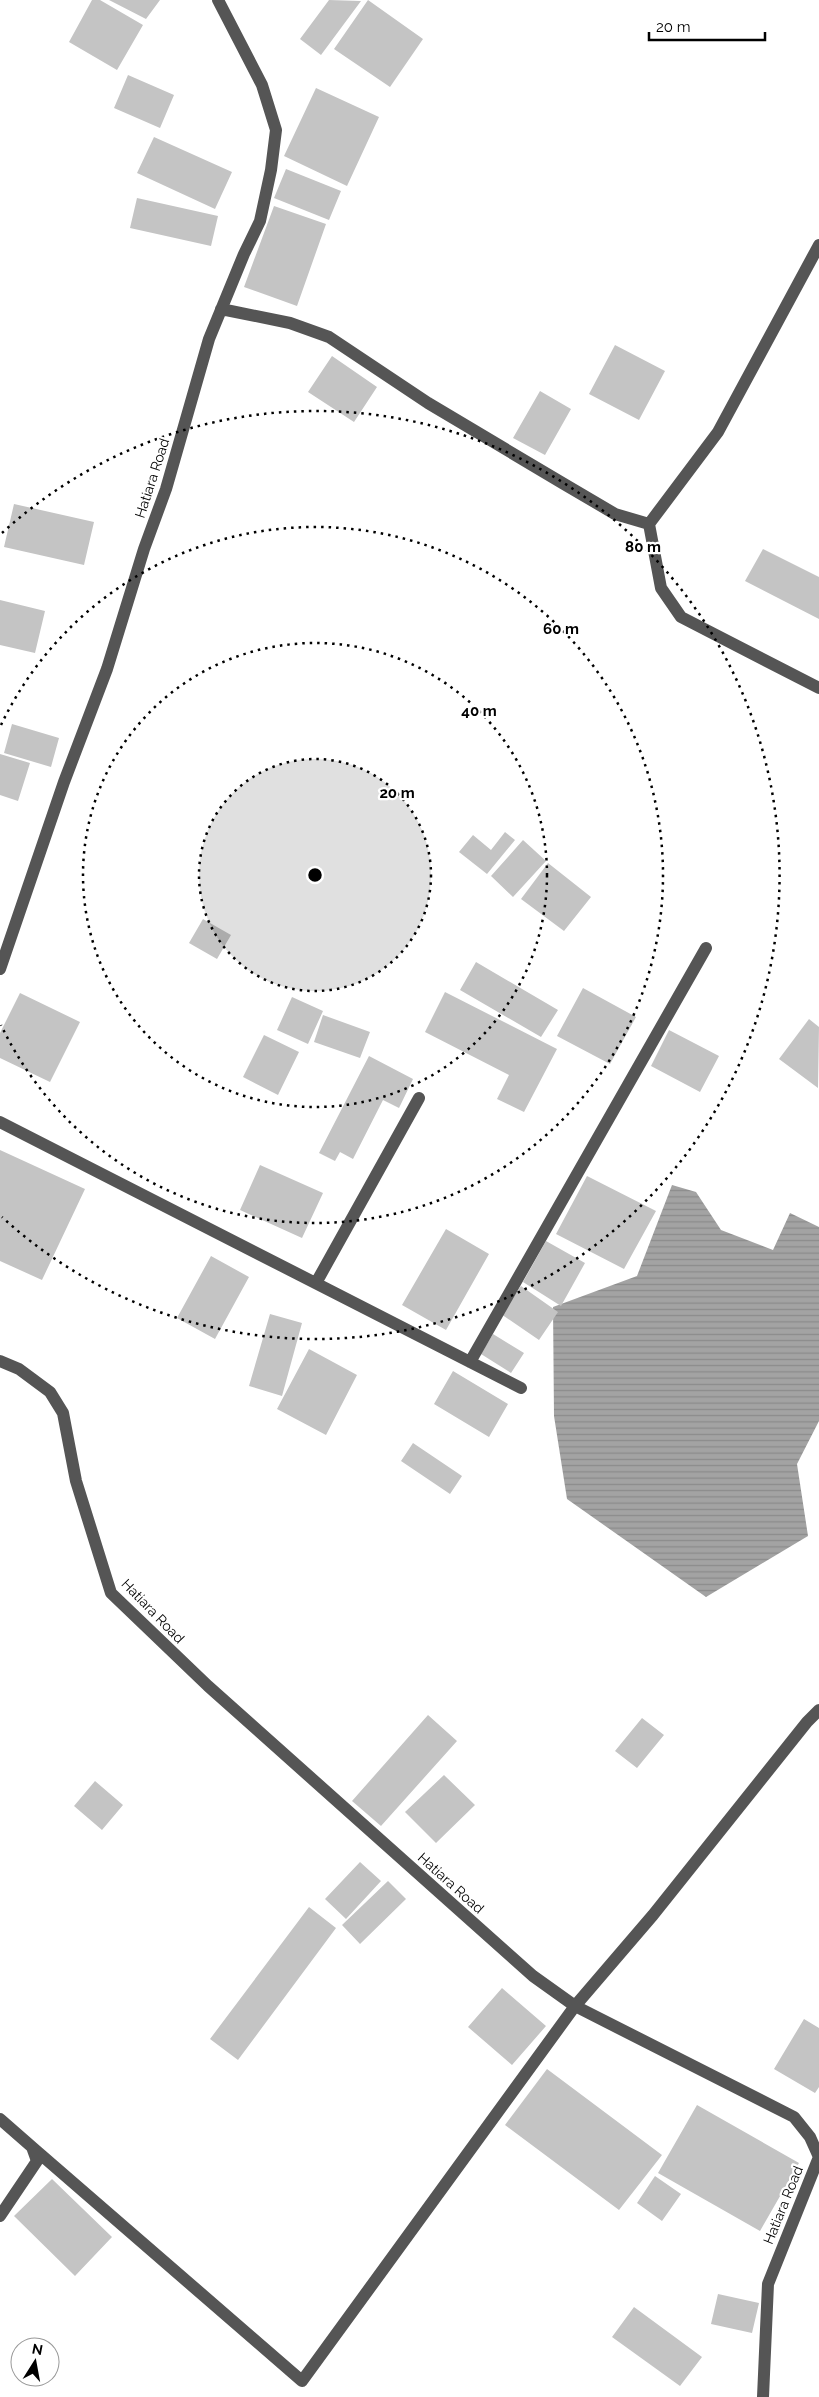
<svg xmlns="http://www.w3.org/2000/svg" width="819" height="2397" viewBox="0 0 819 2397" font-family="Raleway,sans-serif">
	<style>
		.water { fill: url(#water-rules) }
		.building { fill: #c4c4c4 }
		.lines { fill: none; stroke-linecap: round; stroke-linejoin: round }
		.minor { stroke: #555; stroke-width: 12 }
		.ring { fill: none; stroke: #000; stroke-width: 2.5; stroke-dasharray: 2.5 5 }
		.labels { text-anchor: middle; dominant-baseline: central; stroke-width: 4.5; stroke-linejoin: round; paint-order: stroke }
		.street-label { font-size: 14px; fill: #000; stroke: #fff }
		.centre { fill: #000; stroke: #fff; stroke-width: 2.5 }
		.ring-label { font-size: 15px; text-anchor: middle; font-weight: bold; fill: #000; stroke: #fff; stroke-width: 4.5; stroke-linejoin: round; paint-order: stroke }
	</style>
	<defs>
		<pattern id="water-rules" width="6" height="5" patternUnits="userSpaceOnUse" patternTransform="scale(1.25)"><rect width="6" height="5" fill="#a3a3a3"/><path d="M0 2.5h6" fill="none" stroke="#8b8b8b"/></pattern>
	</defs>
	<rect width="100%" height="100%" fill="#fff"/>
	<!-- water -->
	<path class="water" d="M672 1185 696 1192 721 1230 773 1250 790 1213 819 1227V1421L797 1464 808 1536 706 1597 567 1499 554 1416 553 1307 637 1276Z"/>
	<!-- building -->
	<path class="building" d="M92 0H100L143 25 117 70 69 42Z
		M109 0H160L146 19Z
		M329 0 361 1 321 55 300 39Z
		M368 0 423 39 390 87 334 49Z
		M128 75 174 95 160 128 114 108Z
		M316 88 379 117 347 186 284 156Z
		M154 137 232 172 215 209 137 173Z
		M286 169 341 191 329 220 274 198Z
		M137 198 218 216 211 246 130 228Z
		M274 206 326 224 297 306 244 287Z
		M615 345 665 371 639 420 589 394Z
		M332 356 377 387 354 422 308 392Z
		M540 391 571 409 545 455 513 438Z
		M14 504 94 522 84 565 4 547Z
		M763 549 819 577V619L745 581Z
		M0 600 45 611 35 653 0 645Z
		M12 724 59 738 51 767 4 753Z
		M0 754 30 763 18 801 0 795Z
		M505 832 515 840 487 874 459 852 473 835 491 850Z
		M523 840 546 861 513 897 491 876Z
		M548 863 591 897 564 931 521 899Z
		M203 919 231 935 217 959 189 943Z
		M476 962 558 1010 541 1037 460 990Z
		M583 988 636 1017 610 1064 557 1036Z
		M445 992 557 1049 524 1112 497 1099 509 1075 425 1032Z
		M20 993 80 1022 50 1082 0 1058V1033Z
		M292 997 323 1011 308 1044 277 1030Z
		M323 1015 370 1032 360 1058 314 1042Z
		M809 1019 819 1027 818 1088 779 1059Z
		M669 1030 719 1056 700 1092 651 1066Z
		M264 1035 299 1052 278 1095 243 1077Z
		M369 1056 413 1079 399 1108 383 1100 353 1159 340 1152 335 1161 319 1153Z
		M0 1150 85 1189 42 1280 0 1261Z
		M260 1165 323 1193 302 1238 240 1210Z
		M587 1176 656 1211 624 1269 556 1234Z
		M446 1229 489 1254 446 1330 402 1305Z
		M546 1241 585 1263 561 1306 523 1282Z
		M211 1256 249 1277 215 1339 177 1318Z
		M521 1286 558 1312 539 1340 501 1314Z
		M270 1314 302 1323 282 1396 249 1386Z
		M493 1334 524 1353 511 1373 481 1354Z
		M309 1349 357 1375 326 1435 277 1409Z
		M453 1371 508 1404 489 1437 434 1404Z
		M413 1443 462 1476 450 1494 401 1461Z
		M428 1715 457 1741 381 1826 352 1801Z
		M642 1718 664 1735 637 1768 615 1751Z
		M444 1775 475 1805 436 1843 405 1812Z
		M95 1781 123 1805 102 1830 74 1806Z
		M360 1862 381 1881 346 1919 325 1899Z
		M388 1881 406 1899 360 1944 342 1925Z
		M309 1907 336 1928 238 2060 210 2039Z
		M502 1988 546 2026 512 2065 468 2027Z
		M804 2019 819 2028V2087L815 2093 774 2069Z
		M547 2069 662 2155 619 2210 505 2125Z
		M697 2105 799 2163 760 2231 658 2173Z
		M655 2176 681 2194 662 2221 637 2203Z
		M52 2179 112 2237 75 2276 14 2216Z
		M718 2294 759 2303 752 2333 711 2324Z
		M634 2307 702 2357 680 2386 612 2337Z"/>
	<g class="lines">
		<!-- minor -->
		<path class="minor" d="M819 245 718 432 649 524 661 588 681 617 819 688
			M221 309 290 323 329 337 428 403 564 484 615 514 649 524
			M0 969 64 782 107 669 144 549 166 489 209 339 244 254 260 221 271 170 276 130 262 85 218 0
			M0 1122 521 1388
			M316 1283 419 1098
			M0 1361 19 1369 50 1392 63 1413 76 1481 111 1593 208 1686 533 1976 575 2006 794 2117 810 2137 819 2157 768 2284 763 2397
			M470 1362 706 948
			M0 2119 32 2147 37 2161 0 2216
			M32 2147 302 2381 575 2006 653 1915 807 1722 819 1710"/>
	</g>
	<!-- distance rings -->
	<circle cx="315" cy="875" r="116" fill="#000" fill-opacity=".12"/>
	<g class="ring">
		<circle cx="315" cy="875" r="116"/>
		<circle cx="315" cy="875" r="232"/>
		<path d="M1 725A348 348 0 1 1 1 1025"/>
		<path d="M2 533A464 464 0 1 1 2 1217"/>
	</g>
	<g class="labels">
		<!-- street labels -->
		<g class="street-label">
			<text transform="translate(152 478) rotate(-72)">Hatiara Road</text>
			<text transform="translate(153 1611) rotate(46)">Hatiara Road</text>
			<text transform="translate(451 1883) rotate(42)">Hatiara Road</text>
			<text transform="translate(783 2205) rotate(-68)">Hatiara Road</text>
		</g>
	</g>
	<circle cx="315" cy="875" r="8" class="centre"/>
	<g class="ring-label">
		<text x="643" y="552">80 m</text>
		<text x="561" y="634">60 m</text>
		<text x="479" y="716">40 m</text>
		<text x="397" y="798">20 m</text>
	</g>
	<!-- north arrow -->
	<g transform="translate(35 2362) rotate(11)"><circle r="24" fill="#ffffff" stroke="#999999"/>
	<path d="M0-4L9 19L0 12L-9 19Z" fill="#000000"/>
	<text y="-8" font-size="14" font-weight="bold" text-anchor="middle" fill="#000000">N</text>
	</g>
	<!-- scale -->
	<path d="M649 32v8h116v-8" fill="none" stroke="#000000" stroke-width="2.5"/>
	<text x="656" y="32" font-size="15" fill="#000000" stroke="#ffffff" stroke-width="4" paint-order="stroke">20 m</text>
</svg>
